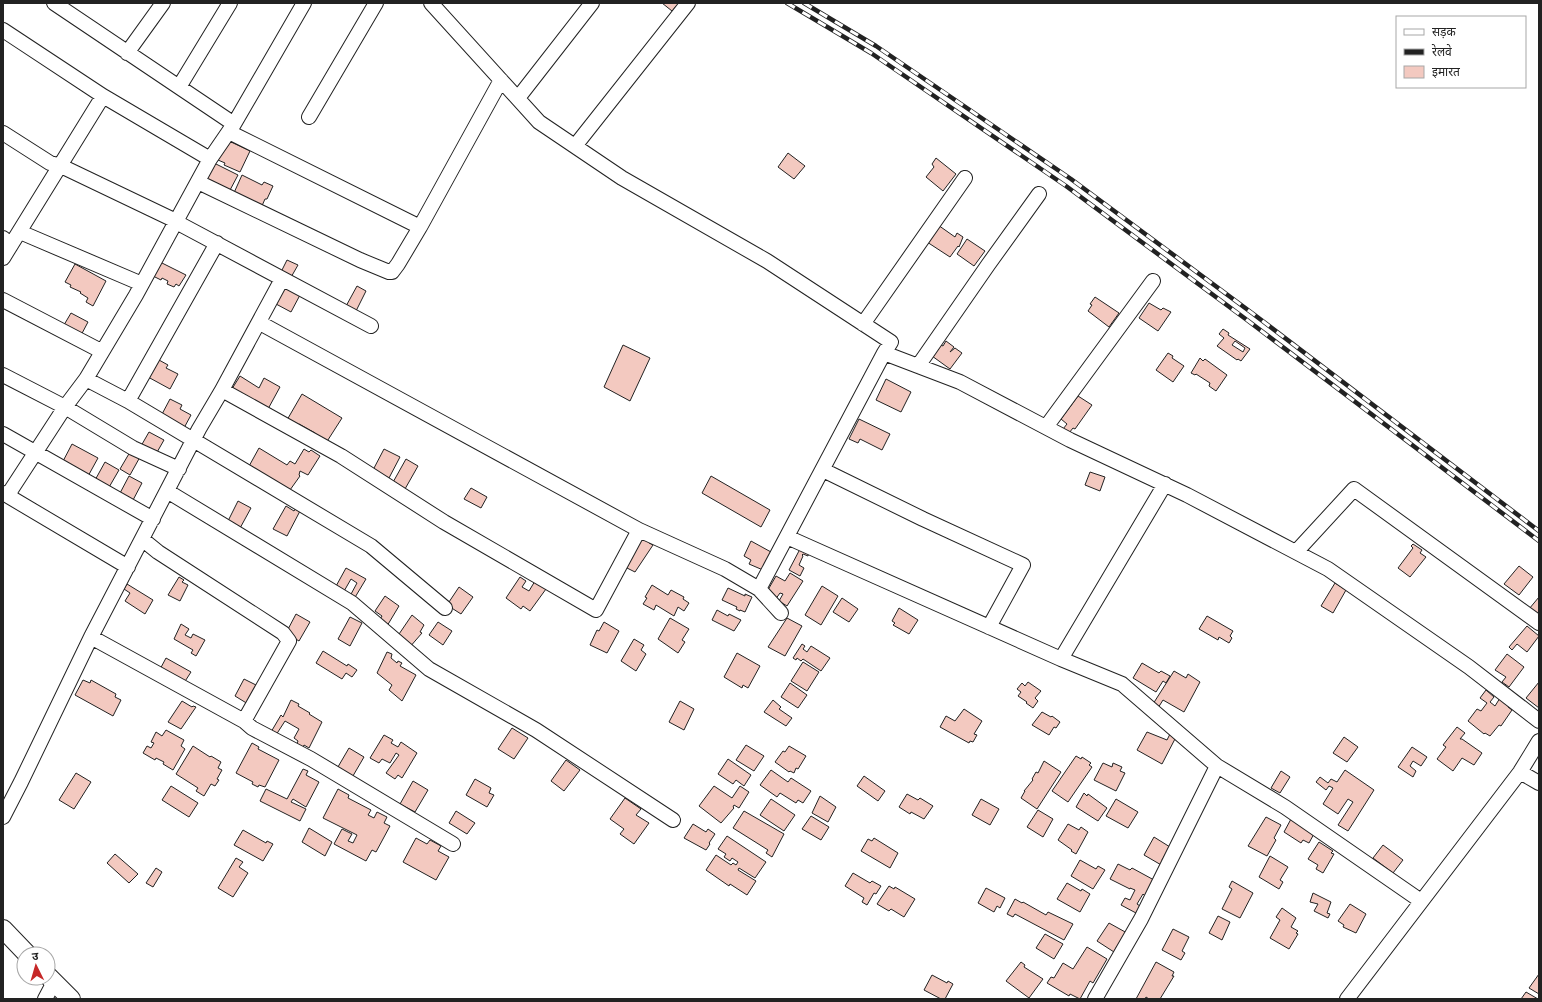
<svg xmlns="http://www.w3.org/2000/svg" width="1542" height="1002" viewBox="0 0 1542 1002" font-family="Ubuntu,'Noto Sans Devanagari',sans-serif">
	<style>
		.building { fill: #f3c9c0; stroke: #222; fill-rule: evenodd }
		.lines { fill: none; stroke-linecap: round; stroke-linejoin: round }
		.minor-casing { stroke: #222; stroke-width: 16 }
		.major-casing { stroke: #222; stroke-width: 20 }
		.minor { stroke: #fff; stroke-width: 14 }
		.major { stroke: #fff; stroke-width: 18 }
		.rail-casing { stroke: #222; stroke-width: 4.5 }
		.rail { stroke: #fff; stroke-width: 3; stroke-dasharray: 9; stroke-linecap: butt }
	</style>
	<rect width="100%" height="100%" fill="#fff"/>
	<!-- building -->
	<path class="building" d="M662 3H679L672 11Z
		M229 141 250 151 240 172 224 165 225 163 218 160 223 147 226 148Z
		M788 153 805 166 794 179 778 167Z
		M936 158 956 174 943 191 926 177 934 167 932 164Z
		M212 162 238 175 229 192 203 179Z
		M242 175 262 185 264 182 273 186 267 199H265L261 208 233 195Z
		M938 225 955 237 957 233 963 237 959 247 958 246 950 257 927 242Z
		M967 239 985 251 974 266 957 254Z
		M287 260 298 265 290 279 280 274Z
		M160 262 186 275 179 286 176 284 174 287 167 284 168 281 162 278 161 280 153 276Z
		M75 264 106 281 93 306 86 302 88 298 80 293 81 292 70 287 71 285 65 282Z
		M357 286 366 291 355 313 345 308Z
		M285 287 300 295 291 312 276 304Z
		M1095 297 1119 313 1109 327 1088 311 1092 305 1090 304Z
		M1149 303 1161 310 1163 308 1171 312 1158 331 1139 318Z
		M71 313 88 322 79 339 61 330Z
		M1223 329 1229 333 1228 335 1250 349 1241 361 1238 359 1237 360 1217 346 1224 338 1219 334ZM1235 341 1245 348 1243 352 1232 345Z
		M946 341 954 347 950 352 955 348 962 353 950 369 932 356 941 345 943 346Z
		M623 345 650 358 630 401 604 387Z
		M1168 353 1173 356 1172 358 1184 366 1173 382 1156 370Z
		M1200 358 1203 361 1205 359 1227 375 1216 391 1209 386 1210 383 1196 374 1195 375 1191 373Z
		M159 360 168 365 166 368 178 374 170 389 148 377Z
		M240 376 259 388 264 378 280 387 268 409 230 392Z
		M886 379 911 392 901 412 876 400Z
		M302 394 342 418 326 443 314 436 315 433 299 424 297 426 287 420Z
		M1078 396 1092 405 1075 429 1073 428 1069 433 1063 429 1067 424 1061 419Z
		M170 399 182 405 180 409 191 415 184 428 161 416Z
		M859 419 890 434 882 450 860 439 858 443 849 439Z
		M149 432 164 440 156 454 141 446Z
		M72 444 98 458 87 478 61 465Z
		M259 448 287 465 290 461 295 464 304 449 309 452 311 450 320 456 308 475 300 471 299 475 300 476 290 490 248 468Z
		M384 449 400 457 389 478 373 470Z
		M130 452 140 457 130 475 120 469Z
		M406 459 418 466 405 489 392 484Z
		M105 462 119 470 108 489 94 482Z
		M1090 472 1105 477 1100 491 1085 485Z
		M129 476 142 483 132 502 119 495Z
		M711 476 770 510 761 527 702 493Z
		M471 488 487 497 481 508 464 499Z
		M238 501 251 508 239 530 227 523Z
		M286 506 294 511 296 508 300 511 287 536 273 529Z
		M643 537 651 541 649 543 653 545 635 572 623 566Z
		M751 541 771 552 763 570 749 564 751 560 744 556Z
		M1413 544 1422 550 1420 553 1426 557 1410 577 1398 568 1413 548 1411 546Z
		M800 549 809 553 808 556 803 554 802 555 803 556 799 565 804 568 800 576 789 570Z
		M1519 566 1533 577 1519 595 1504 584Z
		M346 568 366 579 354 599 350 596 357 583 351 579 343 593 335 588Z
		M790 573 803 581 787 606 779 601 783 594 780 593 775 600 765 595 776 576 785 581Z
		M179 577 184 580 182 582 188 585 180 601 168 595Z
		M520 577 526 581 522 587 529 591 535 581 546 589 530 611 523 606 521 609 506 598Z
		M1335 583 1346 590 1333 613 1321 606Z
		M127 584 153 600 145 614 125 601 130 593 124 589Z
		M652 585 668 595 671 590 684 597 683 599 689 603 684 611 678 607 674 616 656 605 654 610 643 604 647 598 645 597Z
		M822 586 838 596 821 625 805 615Z
		M459 587 473 597 461 614 447 605Z
		M728 588 745 596V594L752 597 745 612 740 610V611L736 609 737 607 722 600Z
		M385 596 399 606 387 626 379 621 382 616 375 611Z
		M1539 597V617L1529 609Z
		M842 598 858 609 849 622 833 612Z
		M899 608 918 620 909 634 893 625 895 623 892 621Z
		M717 610 728 616 729 614 741 620 734 631 712 620Z
		M296 614 310 622 299 641 286 633Z
		M412 615 424 625 420 632 422 633 409 648 397 637Z
		M1207 616 1233 631 1230 636 1232 638 1229 643 1219 637 1218 640 1199 629Z
		M350 617 362 623 350 646 338 639Z
		M670 618 689 629 682 640 685 642 678 653 658 639Z
		M787 618 802 626 785 656 768 647Z
		M438 622 452 631 443 645 429 635Z
		M604 622 619 631 607 653 590 645 597 630 599 631Z
		M181 624 189 629 185 635 191 638 193 634 205 640 196 656 191 653 193 650 174 639Z
		M1527 626 1539 636 1527 652 1517 644 1512 650 1509 647Z
		M634 639 644 645 641 650 646 654 636 671 621 661Z
		M802 644 805 646 803 649 807 652 811 646 830 658 821 671 803 659 801 661 797 658 796 660 793 658Z
		M323 651 347 666 348 664 357 670 352 677 346 673 342 679 316 663Z
		M387 652 392 654 391 658 397 663 398 661 402 663 400 666 416 675 402 701 389 690 392 685 377 673Z
		M737 653 760 666 748 688 743 685 742 688 724 677Z
		M1507 654 1524 667 1509 687 1502 682 1506 677 1495 670Z
		M166 658 191 672 182 686 158 673Z
		M803 662 819 672 807 691 791 681Z
		M1142 663 1159 673 1161 671 1170 676 1166 683 1163 681 1156 692 1133 678Z
		M1174 671 1186 678 1188 674 1200 682 1184 712 1163 700 1158 708 1153 704Z
		M244 679 258 686 248 704 235 696Z
		M83 680 90 683 91 680 116 694 115 697 121 700 113 716 75 695Z
		M1028 682 1041 691 1035 698 1038 701 1033 708 1026 703 1027 702 1018 696 1021 692 1017 689 1022 683 1025 686Z
		M1539 682V708L1526 698Z
		M790 683 807 695 798 708 781 697Z
		M1486 690 1494 697 1490 702 1495 706 1500 698 1509 705 1508 707 1512 710 1501 726 1499 725 1490 736 1485 733 1484 734 1468 721 1477 709 1481 711 1487 703 1480 698Z
		M291 700 299 704 298 706 310 713 309 714 322 722 309 748 304 745 302 749 296 746 298 741 294 738 299 729 285 721 276 735 271 732 281 715 283 717Z
		M773 700 781 707 779 709 792 718 786 726 764 712Z
		M182 701 192 707 193 706 196 707 181 729 168 722Z
		M680 701 694 709 684 730 669 722Z
		M964 709 982 721 974 734 977 735 973 742 970 741 969 743 940 727 946 716 955 721Z
		M1042 712 1051 717 1052 716 1060 722 1056 728 1054 727 1049 735 1032 725Z
		M1457 727 1465 733 1460 739H1462L1482 753 1474 765 1462 758 1453 771 1437 759 1446 747 1443 745Z
		M512 728 528 738 514 759 498 749Z
		M166 730 184 740 181 746 185 749 173 770 163 764 164 762 156 758 155 760 143 753 147 746 151 748 154 743 151 742 156 732 162 736Z
		M1147 732 1167 740 1170 734 1176 737 1162 764 1137 750Z
		M384 735 393 740 391 743 398 747 401 742 417 753 402 778 398 775 395 779 386 773 399 755 396 753 390 763 382 759 379 763 370 758Z
		M1344 737 1358 747 1347 762 1333 753Z
		M252 743 259 747 258 749 279 760 265 787 259 785 258 787 252 784 253 782 236 773Z
		M746 745 764 756 754 771 736 760Z
		M193 746 210 757 211 756 221 762 218 768 222 770 217 779 219 780 215 786 211 784 204 796 196 791 198 788 176 774Z
		M789 746 806 756 798 769 796 768 794 773 790 771 789 772 775 762 783 751 785 752Z
		M1412 747 1427 757 1421 766 1413 761 1410 766 1416 771 1413 777 1398 767Z
		M349 748 364 757 350 781 335 772Z
		M1076 756 1081 759 1082 757 1091 763 1089 765 1092 767 1068 802 1052 791Z
		M728 759 751 775 744 786 736 780 733 784 718 774Z
		M566 760 580 770 564 791 551 781Z
		M1044 761 1061 772 1037 809 1021 798 1025 791H1024L1033 780 1032 779 1036 772 1038 773Z
		M1103 763 1112 767 1113 763 1122 767 1120 771 1125 773 1116 791 1094 780Z
		M303 769 308 771 306 775 319 782 306 807 293 799 291 802 306 809 300 821 260 801 266 789 287 799Z
		M771 770 788 782 791 778 811 791 803 803 798 800 796 803 780 793 777 797 760 785Z
		M1345 770 1374 790 1348 831 1338 825 1353 802 1348 799 1338 814 1323 804 1333 788 1329 786 1326 790 1316 782 1320 777 1328 783 1331 779 1337 782Z
		M1281 771 1290 777 1280 793 1271 788Z
		M76 773 91 782 74 809 59 800Z
		M864 776 885 791 878 801 857 786Z
		M475 779 491 788 489 793 494 795 487 807 466 795Z
		M413 781 428 790 415 812 400 804Z
		M171 786 198 803 189 817 162 800Z
		M714 786 732 798 740 786 749 792 739 808 734 805 733 807 734 808 721 823 699 806Z
		M338 789 349 795 348 798 371 810 368 815 374 818 377 812 387 817 384 823 390 826 376 852 372 850 366 861 334 844 342 829 352 834 348 841 353 843 357 835 323 818Z
		M1084 793 1087 796 1088 794 1107 808 1098 821 1076 807Z
		M907 794 918 800 920 798 933 806 924 819 911 812 910 814 899 807Z
		M820 796 836 807 828 822 812 813Z
		M625 798 641 809 636 815 649 823 634 844 620 834 624 829 610 819Z
		M771 799 795 815 784 831 760 815Z
		M981 799 999 809 990 825 972 815Z
		M1116 799 1138 812 1128 828 1106 816Z
		M1038 810 1053 819 1043 837 1027 827Z
		M456 811 475 823 467 834 449 823Z
		M744 811 784 834 772 857 766 853 768 850 733 828Z
		M811 816 829 827 821 840 802 829Z
		M1266 817 1281 825 1274 838 1276 840 1267 856 1248 846Z
		M1291 819 1315 832 1309 843 1303 840 1301 843 1284 832Z
		M693 824 706 832 708 829 715 834 709 843 710 844 706 850 684 838Z
		M1068 824 1079 830 1081 827 1088 832 1076 854 1071 851 1072 850 1058 840Z
		M309 828 332 842 325 856 302 842Z
		M243 830 266 843 267 841 273 844 263 861 234 845Z
		M727 836 766 862 755 878 739 868 738 870 756 881 747 895 730 884 729 886 706 870 716 855 731 865 733 863 736 865 738 862 732 858 730 861 724 857 726 854 718 849Z
		M1154 837 1170 847 1162 860 1165 862 1163 866 1144 855Z
		M416 838 427 844 430 840 441 846 438 851 449 857 436 880 403 862Z
		M874 838 898 853 890 868 861 851 868 839 872 841Z
		M1319 842 1333 851 1331 853 1334 854 1323 873 1316 869 1318 865 1308 859Z
		M1383 845 1403 860 1393 873 1373 858Z
		M115 854 138 874 129 883 107 863Z
		M1270 856 1288 867 1280 880 1283 882 1279 889 1259 877Z
		M236 858 243 862 239 867 248 873 233 897 218 888Z
		M1080 860 1096 869 1098 866 1105 870 1093 889 1071 876Z
		M1118 864 1130 870 1132 868 1154 880 1145 896 1143 894 1137 904 1140 906 1136 913 1121 905 1125 898 1130 900 1135 890 1130 888V889L1110 879Z
		M156 868 162 872 153 887 146 883Z
		M853 873 870 883 872 881 881 886 876 894 874 893 867 905 862 902 864 898 845 886Z
		M1232 881 1253 893 1240 918 1222 909 1232 889 1229 887Z
		M1067 883 1081 891 1082 889 1090 894 1080 912 1057 899Z
		M889 886 894 889 895 887 915 899 904 917 891 909 889 911 877 904Z
		M986 888 1005 898 1000 908 997 906 994 912 978 903Z
		M1313 893 1331 902 1327 913 1330 914 1328 918 1314 911 1318 904 1310 902Z
		M1015 899 1022 903 1023 902 1046 915 1048 912 1073 924 1064 940 1015 914 1013 917 1007 914Z
		M1350 904 1366 914 1356 933 1343 927 1344 925 1338 921Z
		M1282 908 1296 918 1291 927 1298 931 1296 933 1298 934 1289 949 1270 938 1280 920 1276 917Z
		M1218 916 1230 922 1222 940 1209 933Z
		M1109 923 1127 933 1120 947 1117 946 1114 952 1097 941Z
		M1173 929 1189 937 1182 951 1185 953 1181 960 1162 950Z
		M1045 934 1063 944 1054 959 1036 948Z
		M1087 947 1107 959 1093 983 1090 981 1080 999 1070 994 1069 996 1047 983 1051 977 1054 978 1063 963 1073 969Z
		M1021 962 1025 965 1024 967 1043 979 1029 998 1006 981Z
		M1156 962 1174 972 1172 976H1174L1160 999H1149L1146 997 1145 999H1136Z
		M1539 974V994L1529 988Z
		M932 975 947 983 948 981 953 984 945 999H941L924 990Z
		M1526 992 1538 999H1521Z"/>
	<g class="lines">
		<defs>
			<path id="minor" d="M54 3 234 124 210 159 103 96
				M431 3 539 122 622 178 767 261 891 342 884 353 960 382 1070 440 1187 495 1328 569 1469 667 1539 721
				M3 30 103 96 11 245 3 238
				M127 53 163 3
				M179 87 230 3
				M518 98 592 3
				M309 117 376 3
				M234 124 304 3
				M229 132 420 227 501 80
				M3 133 50 163 61 166 176 221 178 223 371 326
				M575 146 688 3
				M198 182 360 260 389 272H392L398 264 420 227
				M20 232 142 284
				M217 243 128 401 371 546 445 608
				M3 258 11 245
				M3 300 101 351
				M260 323 639 530
				M863 324 965 178
				M918 366 988 265 1039 194
				M3 375 65 407 133 448 179 469
				M86 379 128 401
				M222 390 282 279
				M1046 427 1153 281
				M3 434 153 519
				M823 470 923 519 1023 565 989 627
				M167 491 352 603 429 669 536 730 673 820
				M3 493 128 567
				M10 497 11 490 65 407 86 379 136 295 210 159
				M787 537 1061 659 1165 484
				M142 539 158 552 283 633 289 641 244 721
				M1296 552 1354 489 1539 623
				M781 613 759 589 884 353
				M91 637 244 721 252 728 311 759 453 844
				M1061 659 1122 684 1217 766 1141 919 1095 999
				M1217 766 1285 807 1421 901
				M1520 772 1539 783
				M3 817 21 782 91 637 199 429 222 390 341 456 444 522 596 610 639 530 725 569 759 589
				M45 999 54 982
				M1347 999 1520 772 1539 741"/>
			<path id="major" d="M3 929 27 954
				M48 976 71 999"/>
		</defs>
		<!-- minor casing -->
		<use href="#minor" class="minor-casing"/>
		<!-- major casing -->
		<use href="#major" class="major-casing"/>
		<!-- minor -->
		<use href="#minor" class="minor"/>
		<!-- major -->
		<use href="#major" class="major"/>
		<defs>
			<path id="rail" d="M787 3 871 53 1066 186 1247 320 1539 541
				M804 3 876 46 1071 179 1252 313 1539 531"/>
		</defs>
		<!-- rail casing -->
		<use href="#rail" class="rail-casing"/>
		<!-- rail -->
		<use href="#rail" class="rail"/>
	</g>
	<!-- border -->
	<rect width="1542" height="1002" fill="none" stroke="#222222" stroke-width="8"/>
	<!-- legend -->
	<rect x="1396" y="16" width="130" height="72" fill="#ffffff" stroke="#a7a7a7"/>
	<rect x="1404" y="29" width="20" height="6" fill="#ffffff" stroke="#a7a7a7"/>
	<text x="1432" y="36" font-size="12" fill="#222222">सड़क</text>
	<rect x="1404" y="49" width="20" height="6" fill="#222222" stroke="#a7a7a7"/>
	<text x="1432" y="56" font-size="12" fill="#222222">रेलवे</text>
	<rect x="1404" y="66" width="20" height="12" fill="#f3c9c0" stroke="#a7a7a7"/>
	<text x="1432" y="76" font-size="12" fill="#222222">इमारत</text>
	<!-- north arrow -->
	<g transform="translate(36 966) rotate(355)"><circle r="19" fill="#ffffff" stroke="#a7a7a7"/>
	<path d="M0-3L7 15L0 10L-7 15Z" fill="#c62828"/>
	<text y="-6" font-size="11" font-weight="bold" text-anchor="middle" fill="#222222">उ</text>
	</g>
</svg>
